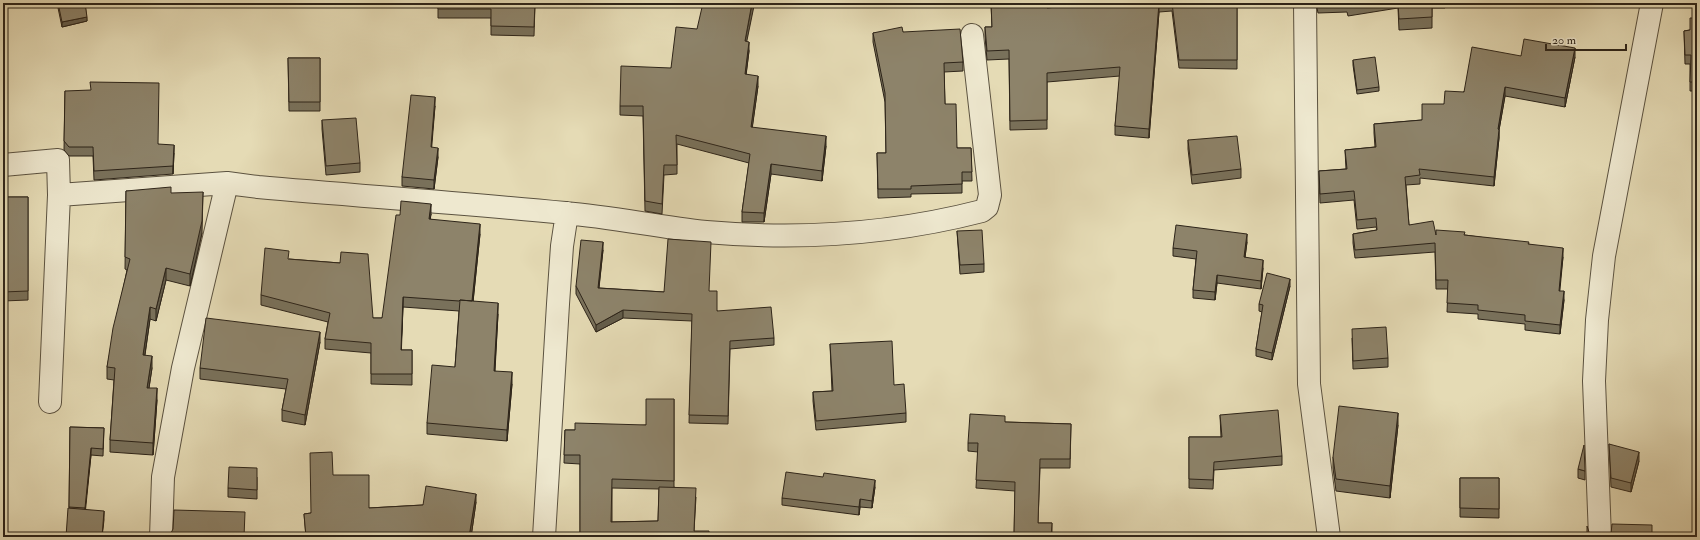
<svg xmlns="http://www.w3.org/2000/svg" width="1700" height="540" viewBox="0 0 1700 540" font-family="'IM FELL Double Pica',serif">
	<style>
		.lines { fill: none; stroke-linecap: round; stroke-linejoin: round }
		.minor-casing { stroke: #5b5240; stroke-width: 24 }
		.minor { stroke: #eee8cf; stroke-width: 22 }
		.wall { fill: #79715b; stroke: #2d2419; fill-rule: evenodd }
		.shaded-wall { fill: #635c4a; stroke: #2d2419 }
		.building { fill: #8d836a; stroke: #2d2419 }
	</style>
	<rect width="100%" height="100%" fill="#e5dbb5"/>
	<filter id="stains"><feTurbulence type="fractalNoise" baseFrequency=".005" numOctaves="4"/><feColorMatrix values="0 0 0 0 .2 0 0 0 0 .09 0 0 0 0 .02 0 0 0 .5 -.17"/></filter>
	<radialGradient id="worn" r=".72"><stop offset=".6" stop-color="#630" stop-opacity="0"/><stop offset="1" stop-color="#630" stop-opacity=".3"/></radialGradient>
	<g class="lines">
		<defs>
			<path id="minor" d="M1305 3 1309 384 1329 537
				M3 165 58 160 59 195
				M50 402 59 195 227 183
				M161 537 163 477 183 368 227 183 258 187C360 196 463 203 565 213 612 217 659 227 706 232 798 240 893 234 982 211L987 207 990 195 972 35
				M544 537 558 304 562 246 567 213
				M1600 537 1594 381 1597 320 1604 256 1652 3"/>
		</defs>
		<!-- minor casing -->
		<use href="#minor" class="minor-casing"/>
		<!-- minor -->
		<use href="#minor" class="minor"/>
	</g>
	<!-- wall -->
	<path class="wall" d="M57 3H85L87 21 62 27Z
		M438 3H567V6L535 4 534 36 491 35V18H438Z
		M754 3 746 41 749 51 746 74 758 86 752 128 826 146 822 181 771 174 764 222H742V212L749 163 677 144V174L664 175 662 214 645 211 643 116 620 115V106L671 68 697 29Z
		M991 3H1047V8L1102 3H1237V69L1179 68 1172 11 1159 12 1149 138 1115 135V126L1120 76 1047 82V129L1010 130 1009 59 987 60 985 36V27H992Z
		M1316 3H1445V8H1432V28L1399 30 1398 8 1348 16 1347 12 1318 13Z
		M1697 18V91H1690V64H1685L1684 31 1690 30Z
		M903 32 963 62V71L944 72 945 104 957 148H971L972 181H962V193L911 194V197L878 198 877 153H886L885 102 873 42V33Z
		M1521 56 1575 57 1565 107 1505 96 1499 130V138L1494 186 1420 178V184L1406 185 1409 225 1436 235H1465L1529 244 1563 257 1559 291 1564 300 1560 334 1525 330V324L1478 319V314L1447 312 1448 289H1436L1435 252 1355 258 1353 243V234L1377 230 1376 227 1357 229 1354 200 1320 203 1319 171 1346 169 1345 150 1375 147 1374 133V124L1422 120 1444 104Z
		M288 58H320V111H289Z
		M1353 60 1379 87V91L1357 94 1353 65Z
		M65 91 158 144 174 153 173 174 94 180 93 156H69L64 150Z
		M435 106 431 147 438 157 434 189 402 186V177Z
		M322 120 360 163V172L326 175 322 129Z
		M1188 140 1241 169V178L1192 184 1188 149Z
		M126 191 171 193 202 233 190 286 166 280 156 321 150 319 145 355 152 368 149 388 157 400 153 455 110 452V440L114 380 107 379V367L127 270 125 269Z
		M3 197H28V300L3 301Z
		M431 214 430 219 480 234 473 301 498 314 495 371 512 384 507 441 427 434V423L455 367 459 311 403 307 401 350H412V385L371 384V353L325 349V339L328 322 261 305V295L289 259 340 263 373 318H382Z
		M957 231 984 264V272L960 274Z
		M1247 242 1245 257 1263 268 1261 289 1217 283 1215 300 1193 298V290L1196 259 1173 256V248Z
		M603 250 599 288 664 292 709 291 717 311 774 338V345L730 349 728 424 689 423 692 321 623 318 596 332 576 294V286Z
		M1290 286 1272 360 1256 356V349L1262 312 1259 311V304Z
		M1352 338 1388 358V367L1353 369Z
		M320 342 305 425 282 421V410L286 389 200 379V368Z
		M830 344 906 413V422L816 430 813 401V392L832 391Z
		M674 399V487L696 497 694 531 580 536V464L564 463 565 430H575L646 425ZM612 488 659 489 658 521 612 522Z
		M1220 415 1282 456V465L1214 470 1213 489 1189 488V437H1221Z
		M1005 422 1071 424 1070 468H1040L1038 523H1052V537H1014L1015 491 976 488 978 452 968 451V443Z
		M1398 425 1390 498 1336 491 1333 468V457Z
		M70 427 104 428 103 456 91 455 85 509 104 520 69 508Z
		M1609 444 1639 461 1631 492 1611 487Z
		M1578 469 1585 471V480L1578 478Z
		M333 475 369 508 476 502 471 537H306L304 514 311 513Z
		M257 477V499L228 497V488Z
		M1460 478H1499V518L1460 517Z
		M875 487 872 508 860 507 859 515 782 505V498Z"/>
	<!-- shaded-wall -->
	<path class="shaded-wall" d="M752 3H754V6L745 50V41Z
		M1159 3V12L1149 138V129Z
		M87 17V21L62 27V22Z
		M749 42V51L745 84V74Z
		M1575 48V57L1565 107V98Z
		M758 76V86L751 137V127Z
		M1505 87V96L1499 130V138L1494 186V177L1498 129Z
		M435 97V106L431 156V147Z
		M826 136V146L822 181V171Z
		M174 145V153L173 174V166Z
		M438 148V157L434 189V180Z
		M771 164V174L764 222V213Z
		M203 192 202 233 190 286V274Z
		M431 204V214L429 229V219Z
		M480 224V234L472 312V302Z
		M1247 234V242L1244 265V257Z
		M603 242V250L598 295V288Z
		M1563 248V257L1559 300V291Z
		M1263 260V268L1261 289V281Z
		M166 268V280L156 321V309Z
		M1217 275V283L1215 300V292Z
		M1290 279V286L1272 360V353Z
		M1564 291V300L1560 334V325Z
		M403 297V307L401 360V350Z
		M498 303V314L494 382V371Z
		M150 307V319L143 367V355Z
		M623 310V318L596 332V325Z
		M320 332V342L305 425V415Z
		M152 356V368L147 400V388Z
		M512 372V384L507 441V430Z
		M157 388V400L153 455V443Z
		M1398 413V425L1390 498V486Z
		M91 448V455L85 515V508Z
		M1639 452V461L1631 492V483Z
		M875 480V487L872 508V501Z
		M476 494V502L471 537H469Z
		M860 499V507L859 515V507Z
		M104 511V520L102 537Z"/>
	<!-- building -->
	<path class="building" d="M58 3H85L87 17 62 22Z
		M438 3H535L534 27 491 26V9H438Z
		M703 3H752L745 41 749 42 745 74 758 76 751 127 826 136 822 171 771 164 764 213 742 212 750 154 676 135 677 165H664L662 204 645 201 643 106H620L621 66 671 68 676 27 697 29Z
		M991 3H1047V8L1102 3H1159L1149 129 1115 126 1120 67 1047 73V120L1010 121 1009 50 987 51 985 27H992Z
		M1172 3H1237V60H1179Z
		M1348 3H1359L1348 5Z
		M1398 3H1432V17L1399 19Z
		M1690 18H1697V82H1690L1691 55H1685L1684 31 1690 30Z
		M902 27 903 32 960 29 963 62 944 63 945 104H956L957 148H971L972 172H962V184L911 186V189H878L877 153H886L885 93 873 33Z
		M1524 39 1575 48 1565 98 1505 87 1498 129 1499 130 1494 177 1419 169 1420 175 1405 177 1409 225 1433 221 1436 235V230L1465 232 1464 235 1529 242 1528 244 1563 248 1559 291H1564L1560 325 1525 321V315L1478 310V305L1447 303 1448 280H1436L1435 243 1355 250 1353 234 1377 230 1376 218 1357 220 1354 191 1320 194 1319 171 1347 169 1345 150 1376 147 1374 124 1422 120V104H1444L1445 91 1464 92 1472 47 1521 56Z
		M1375 57 1379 87 1357 90 1353 60Z
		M288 58H320V102H289Z
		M90 82 159 83 158 144 174 145 173 166 94 171 93 147H69L64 141 65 91 91 90Z
		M411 95 435 97 431 147 438 148 434 180 402 177Z
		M356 118 360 163 326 166 322 120Z
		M1237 136 1241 169 1192 175 1188 140Z
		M171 187V193L203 192 202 221 190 274 166 268 156 309 150 307 143 355 152 356 147 388H157L153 443 110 440 115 368 107 367 113 328 130 259 125 257 126 191Z
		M3 197H28V291L3 292Z
		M401 201 431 204 429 219 480 224 472 301 460 300 459 301 403 297 401 350H412V374H371V343L325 339 330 313 261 295 265 248 289 251 288 259 340 263 341 252 368 254 373 318H382L396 215H400Z
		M1176 225 1247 234 1244 257 1263 260 1261 281 1217 275 1215 292 1193 290 1197 251 1173 248Z
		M982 230 984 264 960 265 957 231Z
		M668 239 711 242 709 291H717V311L771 307 774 338 730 341 728 416 689 415 692 314 623 310 596 325 576 286 581 240 603 242 598 288 664 292Z
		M1267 273 1290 279 1272 353 1256 349 1263 305 1259 304Z
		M460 300 498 303 494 371 512 372 507 430 427 423 432 365 455 367Z
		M206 318 320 332 305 415 282 410 288 379 200 368Z
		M1386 327 1388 358 1353 361 1352 329Z
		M892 341 894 385 904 384 906 413 816 421 813 392 833 391 830 344Z
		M646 399H674V481L612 479 611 522 658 521 659 487 696 488 694 531H709V537H574V536H580V455H564L565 430H575V423L646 425Z
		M1339 406 1398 413 1390 486 1336 479 1333 457Z
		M1278 410 1282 456 1214 462 1213 480 1189 479V437H1222L1220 415Z
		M970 414 1005 416V422L1071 424 1070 459H1040L1038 523H1052L1051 537H1014L1015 482 976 480 978 443H968Z
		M70 427 104 428 103 449 91 448 85 508 69 507Z
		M1609 444 1639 452 1631 483 1611 478Z
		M1584 445 1585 471 1578 469Z
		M332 452 333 475H369V508L423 505 426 486 476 494 469 537H306L304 514 311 513 310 453Z
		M229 467 257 468V490L228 488Z
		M786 472 823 477 824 473 875 480 872 501 860 499 859 507 782 498Z
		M1460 478H1499V509L1460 508Z
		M68 508 104 511 102 537H66Z
		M174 510 245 512 244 537H169L173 529Z
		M1612 524 1652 525V537H1608L1611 534Z
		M1587 526 1590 535 1592 537H1587Z"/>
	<!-- margin -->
	<rect width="1700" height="540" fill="none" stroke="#e5dbb5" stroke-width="16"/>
	<rect x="4" y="4" width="1692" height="532" fill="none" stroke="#2d2419" stroke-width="2"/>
	<rect x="8" y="8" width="1684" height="524" fill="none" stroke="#2d2419"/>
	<!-- scale -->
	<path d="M1546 44v6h80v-6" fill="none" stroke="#2d2419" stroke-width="2"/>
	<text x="1552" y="44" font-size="12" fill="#2d2419" stroke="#eee8cf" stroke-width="3" paint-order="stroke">20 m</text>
	<rect width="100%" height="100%" filter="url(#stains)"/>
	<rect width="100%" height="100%" fill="url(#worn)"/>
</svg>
